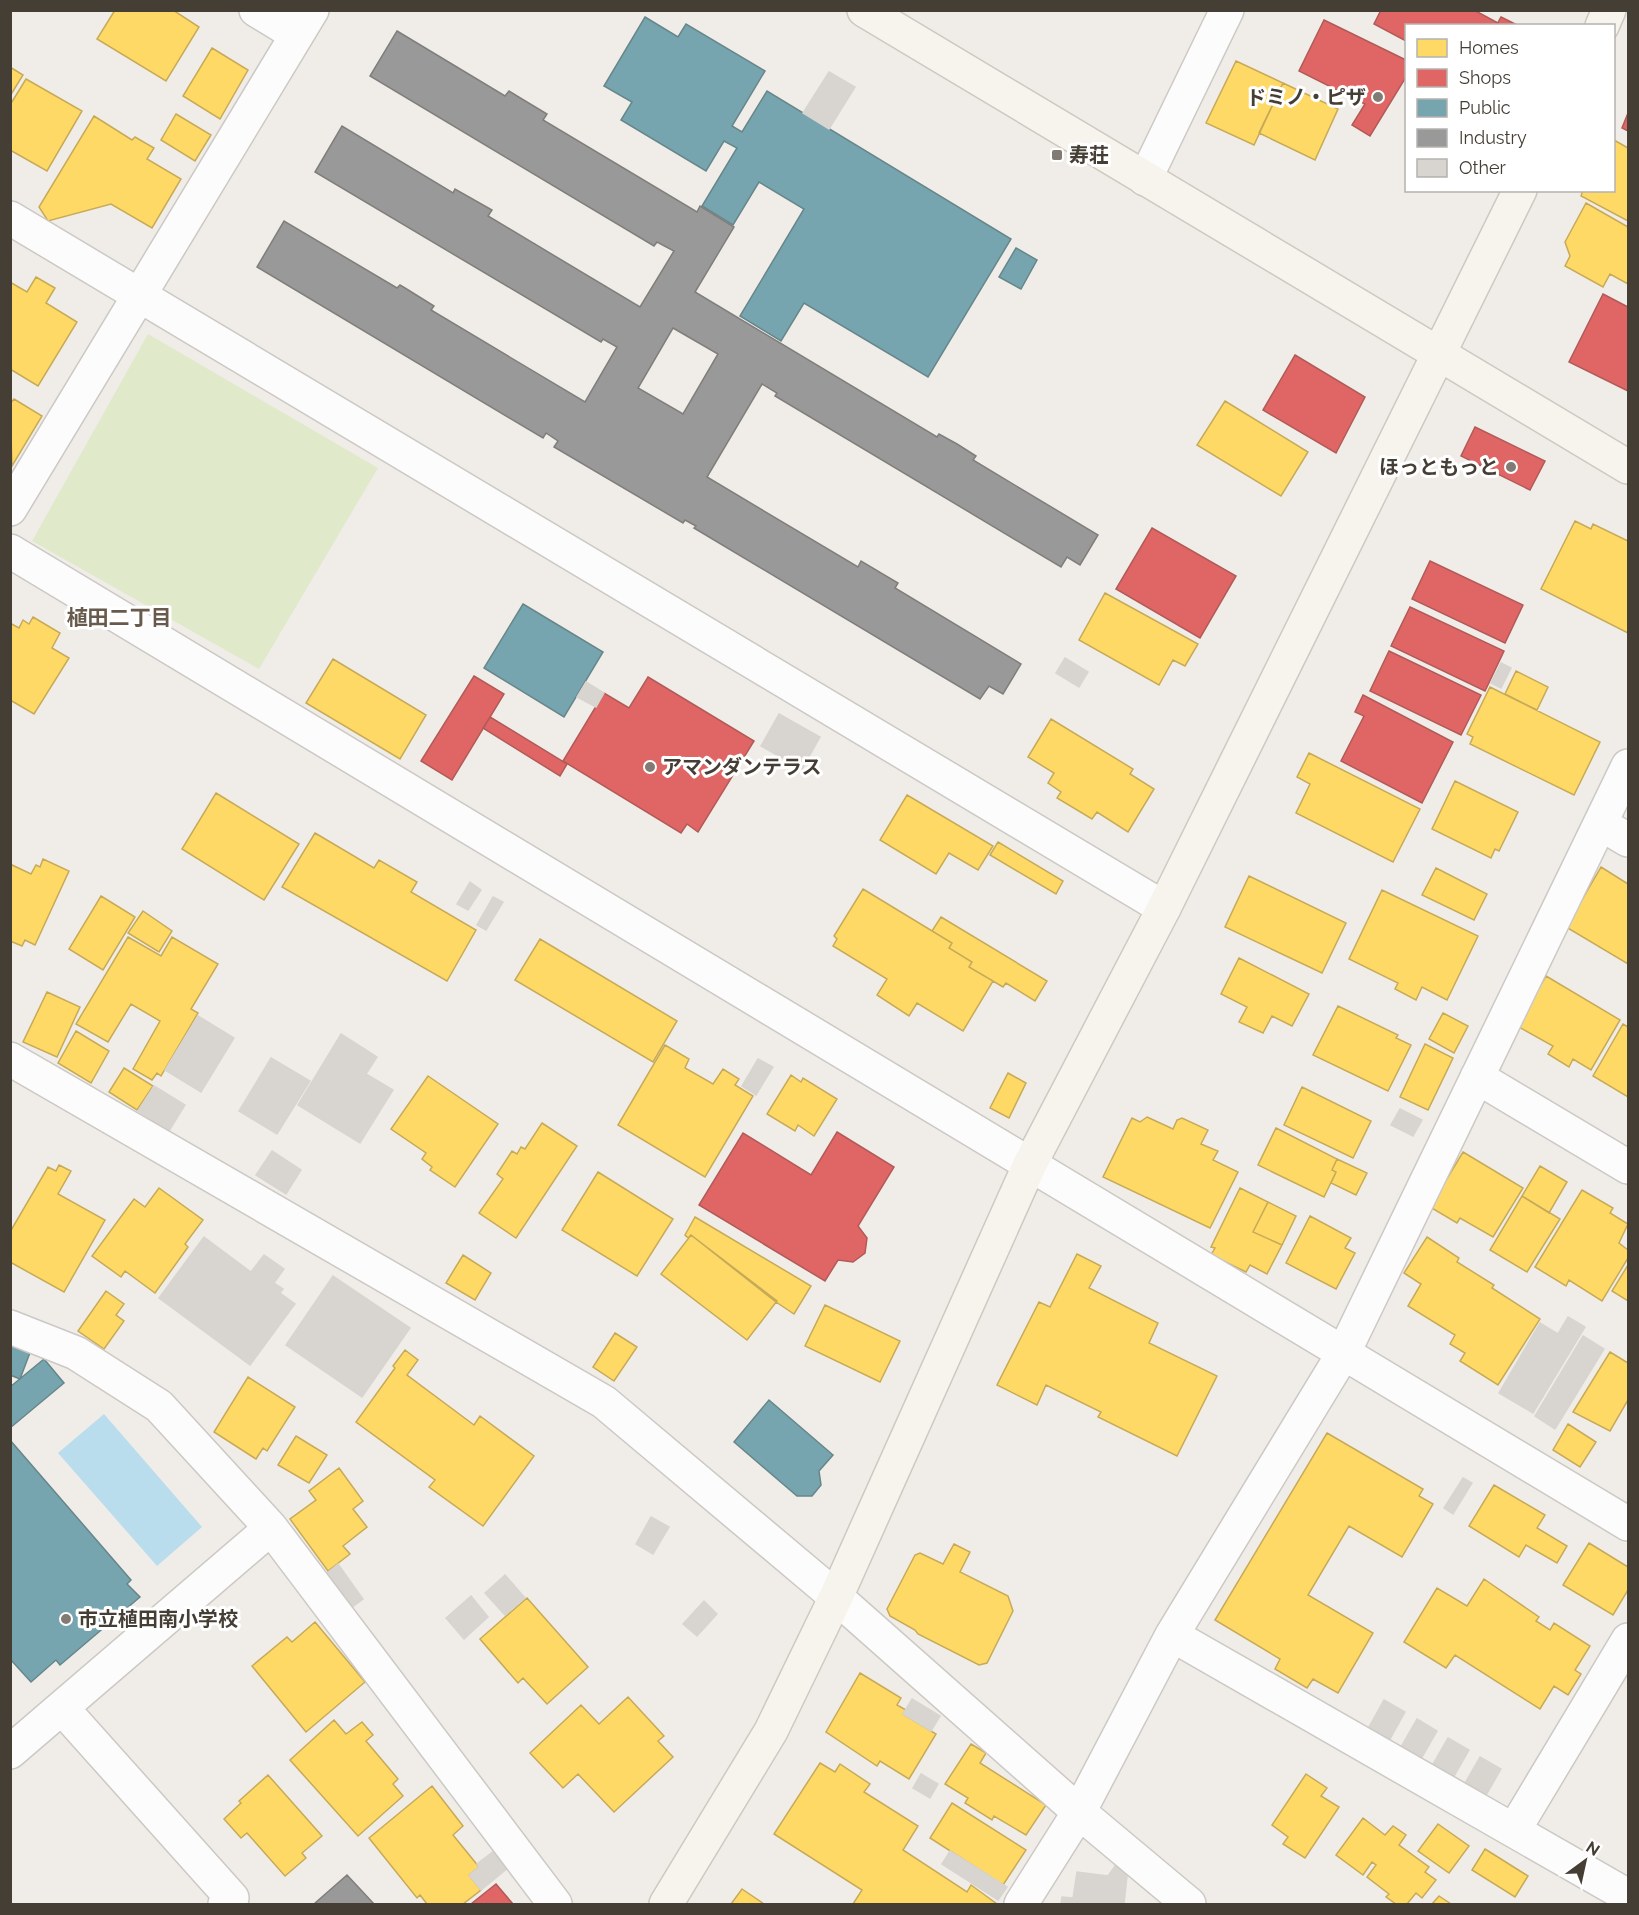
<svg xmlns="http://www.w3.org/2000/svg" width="1639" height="1915" viewBox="0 0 1639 1915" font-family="Raleway,'Noto Sans JP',sans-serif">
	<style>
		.green { fill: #e0e9c9 }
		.water { fill: #badded }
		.homes { fill: #ffd966; stroke: #c7aa57; stroke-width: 1.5 }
		.shops { fill: #e06666; stroke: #b25a57; stroke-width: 1.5 }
		.public { fill: #76a5af; stroke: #67868a; stroke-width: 1.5 }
		.industry { fill: #999; stroke: #807e7b; stroke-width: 1.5; fill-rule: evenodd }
		.building { fill: #d8d4d0; stroke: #d8d4cf; stroke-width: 1.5 }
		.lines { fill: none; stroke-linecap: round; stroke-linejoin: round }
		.street-casing { stroke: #ccc9c5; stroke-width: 36 }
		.secondary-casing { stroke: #cec9c0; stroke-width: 36 }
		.street { stroke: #fdfcfc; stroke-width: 33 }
		.secondary { stroke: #f7f4ee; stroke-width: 33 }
		.poi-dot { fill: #817b74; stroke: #fff; stroke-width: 2 }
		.labels { text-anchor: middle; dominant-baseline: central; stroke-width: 6; stroke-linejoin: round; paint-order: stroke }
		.poi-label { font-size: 20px; font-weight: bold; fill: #453e35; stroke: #fff; text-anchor: start }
		.neighbourhood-label { font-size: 21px; font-weight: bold; fill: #685b4d; stroke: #fff }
	</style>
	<rect width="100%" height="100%" fill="#f0ede9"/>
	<!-- green -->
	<path class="green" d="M148 334 378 468 259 669 32 541Z"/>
	<!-- water -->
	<path class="water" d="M104 1414 202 1527 157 1566 58 1453Z"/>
	<!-- homes -->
	<path class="homes" d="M115 10H173L199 27 166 81 97 39Z
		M212 48 248 70 220 119 183 96Z
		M1236 61 1283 83 1254 145 1206 123Z
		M10 67 23 75 10 96Z
		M26 79 82 111 47 171 10 150V105Z
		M1283 83 1338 109 1315 160 1259 133Z
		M176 114 211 135 195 161 161 140Z
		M94 116 132 140 135 137 154 148 147 159 181 179 152 228 111 204 48 221 39 207Z
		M1614 140 1628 148V221L1581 196 1583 190H1614Z
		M1586 203 1628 227V284L1610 274 1603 287 1565 266 1570 256 1565 242Z
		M36 277 55 288 46 303 77 322 38 386 10 369V282L27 292Z
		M14 399 42 416 12 466 10 404Z
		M1225 401 1308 452 1281 496 1197 445Z
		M1575 521 1591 529 1593 524 1628 541V633L1541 589Z
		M1105 593 1198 644 1185 666 1173 660 1159 685 1079 640Z
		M33 617 60 633 52 648 69 658 34 714 10 700V623L19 628 23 620 29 624Z
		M333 659 426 715 400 759 306 703Z
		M1516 671 1548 687 1537 710 1505 694Z
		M1490 687 1600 742 1574 795 1470 744 1473 737 1467 734Z
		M1051 719 1133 769 1130 774 1154 789 1128 832 1097 812 1092 819 1057 798 1061 792 1048 783 1054 773 1028 757Z
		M1309 753 1420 809 1393 862 1296 813 1310 784 1297 777Z
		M1455 781 1518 812 1499 851 1495 849 1491 858 1432 829Z
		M216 793 299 844 264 900 182 849Z
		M907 795 993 846 978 870 949 853 936 874 880 840Z
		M315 833 374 868 379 860 417 882 411 892 476 930 447 981 282 887Z
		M998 842 1063 881 1056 894 990 855Z
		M43 859 69 871 35 945 25 940 22 946 10 941V864L31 874 36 865 40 867Z
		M1601 867 1628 884V964L1566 927Z
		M1436 868 1487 894 1474 920 1422 895Z
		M1249 876 1346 923 1322 973 1225 927Z
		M863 889 952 943 949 948 972 962 969 967 993 981 963 1031 917 1003 909 1016 877 995 887 979 833 946 837 939 834 936Z
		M1382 890 1478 936 1447 1000 1422 987 1416 1000 1395 989 1398 983 1349 959Z
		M101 896 135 917 103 970 69 949Z
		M143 911 172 931 159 952 128 933Z
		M941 917 1047 981 1035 1001 1006 983 1003 987 969 967 972 962 949 948 952 943 932 931Z
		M128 937 161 956 172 937 218 964 191 1009 198 1013 161 1076 157 1073 152 1080 133 1069 160 1021 131 1004 108 1042 76 1024Z
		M540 939 677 1021 653 1062 515 980Z
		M1239 958 1309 994 1292 1026 1272 1016 1263 1033 1239 1022 1247 1007 1221 994Z
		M1546 976 1620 1020 1591 1070 1573 1059 1569 1067 1548 1054 1553 1046 1517 1026Z
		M47 992 80 1007 57 1057 23 1042Z
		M1338 1006 1398 1035 1396 1038 1411 1045 1388 1091 1313 1055Z
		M1443 1013 1468 1026 1454 1053 1429 1039Z
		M1623 1024 1628 1027V1097L1593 1076Z
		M76 1031 109 1051 91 1083 58 1063Z
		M1425 1044 1453 1058 1428 1110 1400 1097Z
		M665 1045 689 1059 685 1068 713 1084 723 1069 739 1079 735 1085 753 1096 705 1177 618 1125Z
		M124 1068 153 1086 137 1110 109 1092Z
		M1008 1073 1026 1083 1009 1118 990 1108Z
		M791 1075 801 1082 803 1078 837 1099 814 1136 798 1125 795 1131 767 1114Z
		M428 1076 498 1124 455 1187 430 1170 432 1167 422 1159 426 1153 391 1129Z
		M1302 1087 1371 1121 1353 1158 1284 1125Z
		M1147 1117 1173 1129 1177 1120 1182 1118 1208 1130 1201 1144 1218 1151 1213 1160 1238 1172 1210 1228 1103 1177 1132 1118 1140 1122Z
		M542 1123 577 1146 516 1238 479 1213 503 1179 497 1174 512 1151 517 1154 521 1147 525 1149Z
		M1276 1128 1337 1159 1332 1170 1336 1172 1324 1197 1258 1165Z
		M1463 1152 1523 1188 1493 1237 1460 1218 1457 1223 1430 1207Z
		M1337 1159 1367 1173 1356 1195 1331 1183 1336 1172 1332 1170Z
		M59 1165 71 1171 58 1194 105 1220 64 1292 10 1262V1232L48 1167 56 1171Z
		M1540 1166 1567 1182 1549 1213 1522 1196Z
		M598 1172 673 1219 637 1276 562 1230Z
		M159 1188 203 1220 185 1244 188 1247 155 1293 125 1271 121 1277 92 1256 134 1199 145 1207Z
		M1240 1188 1268 1202 1253 1232 1282 1245 1267 1274 1250 1265 1246 1272 1211 1255 1215 1248 1211 1247Z
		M1582 1190 1613 1208 1610 1213 1628 1224 1619 1243 1628 1250V1258L1602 1301 1569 1280 1566 1286 1535 1267Z
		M1522 1196 1560 1219 1527 1272 1490 1250Z
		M1268 1202 1296 1216 1282 1245 1253 1232Z
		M1310 1216 1351 1238 1345 1248 1355 1253 1336 1289 1286 1263Z
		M695 1217 811 1286 794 1314 776 1302 691 1235 688 1238 685 1235Z
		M691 1235 777 1301 747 1340 661 1274Z
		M1427 1237 1459 1258 1457 1262 1494 1285 1492 1288 1540 1319 1498 1385 1460 1361 1465 1353 1450 1344 1455 1335 1408 1306 1421 1284 1404 1273Z
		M1077 1254 1101 1266 1089 1288 1158 1323 1149 1343 1217 1376 1177 1456 1098 1417 1101 1412 1046 1385 1037 1405 997 1385 1039 1302 1050 1307Z
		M463 1255 491 1273 475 1300 446 1283Z
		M1628 1265V1301L1612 1291Z
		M106 1291 124 1304 116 1315 124 1321 104 1349 78 1331Z
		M825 1305 900 1341 880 1382 805 1346Z
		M615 1333 637 1347 614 1381 593 1367Z
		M405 1350 418 1360 407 1375 474 1425 480 1416 534 1456 483 1526 429 1487 435 1480 356 1422 395 1368 393 1366Z
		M1610 1352 1628 1363V1400L1610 1431 1573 1412Z
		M248 1377 295 1407 267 1451 263 1448 256 1459 214 1432Z
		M1568 1424 1596 1442 1580 1467 1553 1450Z
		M1327 1433 1423 1489 1419 1496 1433 1504 1402 1557 1349 1526 1308 1595 1373 1633 1338 1693 1313 1679 1307 1688 1275 1669 1280 1659 1215 1620Z
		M296 1436 327 1455 309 1483 278 1465Z
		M339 1468 363 1501 353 1509 367 1527 343 1546 350 1554 328 1571 290 1519 316 1500 309 1491Z
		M1494 1485 1545 1515 1537 1528 1567 1546 1557 1563 1526 1545 1519 1557 1469 1526Z
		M1589 1543 1628 1567V1590L1613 1615 1563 1585Z
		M954 1544 970 1552 960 1572 1008 1596 1013 1611 987 1663 979 1665 918 1634 915 1630 890 1616 887 1609 915 1555 920 1553 943 1564Z
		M1484 1579 1539 1617 1536 1621 1550 1630 1554 1623 1590 1646 1575 1670 1581 1674 1568 1695 1554 1686 1540 1709 1455 1655 1446 1668 1404 1642 1437 1588 1467 1606Z
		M527 1598 588 1667 547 1704 523 1678 518 1683 480 1639Z
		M315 1622 365 1682 306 1732 252 1666 287 1637 292 1642Z
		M860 1673 901 1698 897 1705 906 1710 903 1714 936 1734 909 1779 880 1761 877 1766 826 1732Z
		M628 1697 664 1736 658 1741 673 1757 614 1812 578 1774 563 1788 530 1753 581 1705 599 1724Z
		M334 1720 346 1734 362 1722 373 1735 366 1741 398 1779 393 1784 403 1796 358 1836 290 1760Z
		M971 1744 986 1753 980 1763 1046 1805 1026 1835 994 1816 992 1820 965 1803 968 1798 945 1784Z
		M820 1763 835 1772 840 1764 870 1784 864 1792 918 1826 903 1850 967 1892 971 1885 997 1904H853L862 1890 774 1834Z
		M1306 1774 1327 1788 1321 1796 1339 1807 1305 1858 1283 1844 1288 1837 1272 1825Z
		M268 1775 322 1836 302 1853 306 1858 285 1876 247 1833 241 1838 224 1819 241 1803 239 1801Z
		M432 1786 463 1826 453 1835 479 1867 469 1875 481 1890 463 1904H427L420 1895 417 1898 369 1838Z
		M952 1803 1026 1850 1003 1885 930 1838Z
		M1363 1818 1385 1835 1393 1826 1406 1835 1399 1845 1429 1867 1425 1872 1436 1880 1422 1898 1416 1893 1407 1904H1396L1386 1897 1389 1894 1367 1877 1376 1865 1372 1862 1363 1875 1336 1855Z
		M1438 1824 1469 1846 1449 1873 1418 1851Z
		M1485 1849 1528 1876 1515 1897 1472 1870Z
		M742 1889 764 1904H731Z
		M1439 1896 1451 1904H1432Z"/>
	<!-- shops -->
	<path class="shops" d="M1381 10H1474L1498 23 1496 26H1406V41L1374 24Z
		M1501 17 1519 26H1496Z
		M1324 20 1406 60V77L1370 136 1352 125 1365 104 1299 71Z
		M1628 113V131L1622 128Z
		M1603 294 1628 307V391L1569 362Z
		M1295 355 1365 397 1336 453 1263 410Z
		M1475 427 1545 461 1530 490 1461 456Z
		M1152 528 1236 576 1200 638 1116 589Z
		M1430 561 1523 605 1505 643 1412 599Z
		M1410 607 1504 651 1485 691 1391 646Z
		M1389 651 1481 695 1461 735 1370 691Z
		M474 676 504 694 452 780 421 761Z
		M648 677 754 741 698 832 687 824 681 833 563 761 604 693 629 708Z
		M1363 695 1453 742 1422 803 1341 761 1364 716 1355 712Z
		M490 717 567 764 560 776 483 728Z
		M837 1132 894 1167 858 1226 867 1238 865 1253 853 1262 838 1260 825 1281 699 1205 743 1133 811 1175Z
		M496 1884 513 1904H471Z"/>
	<!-- public -->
	<path class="public" d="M645 17 678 37 686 24 765 71 732 126 742 132 767 91 1011 239 928 377 804 303 781 341 740 316 804 209 759 182 733 225 702 206 737 148 724 141 706 171 621 120 632 102 604 86Z
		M1016 248 1037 260 1021 289 999 277Z
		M523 604 603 652 564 717 484 668Z
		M10 1342 31 1350 20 1379 10 1375Z
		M44 1359 64 1383 10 1428V1387Z
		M769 1400 833 1455 819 1471 821 1485 812 1496H797L734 1442Z
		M10 1440 131 1580 127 1584 140 1597 60 1665 56 1660 31 1682 10 1659Z"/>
	<!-- industry -->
	<path class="industry" d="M397 31 505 96 509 91 517 96 547 114 543 120 697 212 700 206 734 227 695 292 937 437 939 434 957 444 976 456 973 460 1098 535 1080 565 1067 557 1061 567 775 396 777 393 762 384 707 477 858 567 861 561 898 583 895 588 1021 664 1003 694 989 686 980 699 694 528 696 526 685 520 683 523 554 447 558 441 546 433 543 438 257 267 284 221 397 288 400 285 405 288 434 306 431 310 585 402 617 347 603 339 601 342 315 172 342 126 453 193 455 189 492 210 488 216 640 307 674 251 657 242 654 246 370 76ZM673 328 718 354 683 414 638 388Z
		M347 1875 374 1904H314Z"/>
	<!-- building -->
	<path class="building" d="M829 72 855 87 829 129 803 113Z
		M1065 658 1088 672 1079 687 1056 673Z
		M1501 663 1511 668 1501 688 1491 683Z
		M586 682 604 693 596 707 577 697Z
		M779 714 820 737 802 769 761 746Z
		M470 882 481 890 468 910 457 904Z
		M493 897 503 902 486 930 477 925Z
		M198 1016 234 1038 201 1092 165 1070Z
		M341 1034 377 1057 366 1074 393 1090 360 1143 298 1105Z
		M271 1058 310 1081 277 1134 239 1111Z
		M758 1059 773 1067 756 1095 742 1086Z
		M154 1086 185 1105 169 1131 138 1111Z
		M1400 1109 1422 1120 1413 1136 1391 1125Z
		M272 1151 301 1170 286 1194 256 1175Z
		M204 1237 251 1272 264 1255 284 1269 274 1283 283 1289 280 1293 295 1304 250 1365 159 1298Z
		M333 1276 410 1328 362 1397 286 1345Z
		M1568 1317 1585 1327 1533 1413 1499 1393 1540 1323 1558 1334Z
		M1583 1336 1604 1349 1555 1429 1535 1416Z
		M1463 1478 1472 1483 1453 1514 1444 1508Z
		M651 1517 669 1527 653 1554 636 1544Z
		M338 1564 363 1599 351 1608 326 1574Z
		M505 1575 525 1598 505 1615 485 1593Z
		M471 1596 488 1617 464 1639 446 1618Z
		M704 1601 717 1614 697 1636 683 1624Z
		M912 1699 940 1716 931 1731 903 1714Z
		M1384 1700 1405 1712 1390 1739 1369 1727Z
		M1417 1719 1437 1731 1421 1759 1401 1747Z
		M1448 1738 1469 1750 1453 1778 1432 1766Z
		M1480 1757 1501 1769 1485 1797 1464 1785Z
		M921 1774 938 1784 930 1798 913 1788Z
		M494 1851 508 1868 481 1890 469 1875 479 1867 477 1864Z
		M950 1851 1007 1887 998 1900 942 1864Z
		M1115 1866 1127 1876 1124 1904H1061L1062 1897 1073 1898 1077 1872 1108 1876Z"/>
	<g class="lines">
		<defs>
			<path id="street" d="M256 10 297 35
				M1145 179 1227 10
				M10 218 1164 908
				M10 509 312 10
				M10 551 1628 1524
				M1601 824 1628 840
				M10 1059 604 1402 836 1597 1079 1812 1189 1904
				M1477 1077 1628 1167
				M10 1327 76 1353 159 1406 271 1528 555 1904
				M1172 1635 1628 1896
				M62 1708 232 1898 225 1904
				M10 1752 271 1528
				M1514 1830 1628 1640
				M1021 1904 1079 1812 1172 1635 1343 1354 1628 766"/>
			<path id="secondary" d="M864 10 1628 467
				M1602 26 1609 10
				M666 1904 771 1731 836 1597 1030 1164 1164 908 1520 190"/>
		</defs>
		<!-- street casing -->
		<use href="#street" class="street-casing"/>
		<!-- secondary casing -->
		<use href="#secondary" class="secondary-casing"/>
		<!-- street -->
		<use href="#street" class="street"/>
		<!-- secondary -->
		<use href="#secondary" class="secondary"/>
	</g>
	<!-- markers -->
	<g class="poi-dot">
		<circle cx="1378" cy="97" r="6"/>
		<rect x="1051" y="149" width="12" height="12" rx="3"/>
		<circle cx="1511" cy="467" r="6"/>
		<circle cx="650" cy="767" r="6"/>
		<circle cx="66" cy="1619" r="6"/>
	</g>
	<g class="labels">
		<!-- poi labels -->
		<g class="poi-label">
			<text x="1366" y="97" text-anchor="end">ドミノ・ピザ</text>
			<text x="1069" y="155">寿荘</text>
			<text x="1499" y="467" text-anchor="end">ほっともっと</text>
			<text x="662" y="767">アマンダンテラス</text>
			<text x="78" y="1619">市立植田南小学校</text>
		</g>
		<!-- neighbourhood labels -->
		<g class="neighbourhood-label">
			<text x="119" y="617">植田二丁目</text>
		</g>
	</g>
	<!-- border -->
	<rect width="1639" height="1915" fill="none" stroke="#453e35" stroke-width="24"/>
	<!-- legend -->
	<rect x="1405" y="24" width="210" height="168" fill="#ffffff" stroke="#b5b2ae" stroke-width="1.5"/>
	<rect x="1417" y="39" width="30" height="18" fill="#ffd966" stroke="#b5b2ae" stroke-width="1.5"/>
	<text x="1459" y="54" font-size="18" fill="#453e35">Homes</text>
	<rect x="1417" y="69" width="30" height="18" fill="#e06666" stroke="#b5b2ae" stroke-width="1.5"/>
	<text x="1459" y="84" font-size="18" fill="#453e35">Shops</text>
	<rect x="1417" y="99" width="30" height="18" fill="#76a5af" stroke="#b5b2ae" stroke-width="1.5"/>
	<text x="1459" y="114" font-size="18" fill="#453e35">Public</text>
	<rect x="1417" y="129" width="30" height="18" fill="#999999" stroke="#b5b2ae" stroke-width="1.5"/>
	<text x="1459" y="144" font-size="18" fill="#453e35">Industry</text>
	<rect x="1417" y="159" width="30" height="18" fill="#d8d4d0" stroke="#b5b2ae" stroke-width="1.5"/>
	<text x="1459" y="174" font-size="18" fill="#453e35">Other</text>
	<!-- north arrow -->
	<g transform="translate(1585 1861) rotate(33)" stroke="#ffffff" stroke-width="4.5" paint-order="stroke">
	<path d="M0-4.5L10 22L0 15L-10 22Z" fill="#453e35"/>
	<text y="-9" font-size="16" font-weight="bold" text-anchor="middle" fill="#453e35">N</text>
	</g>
</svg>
